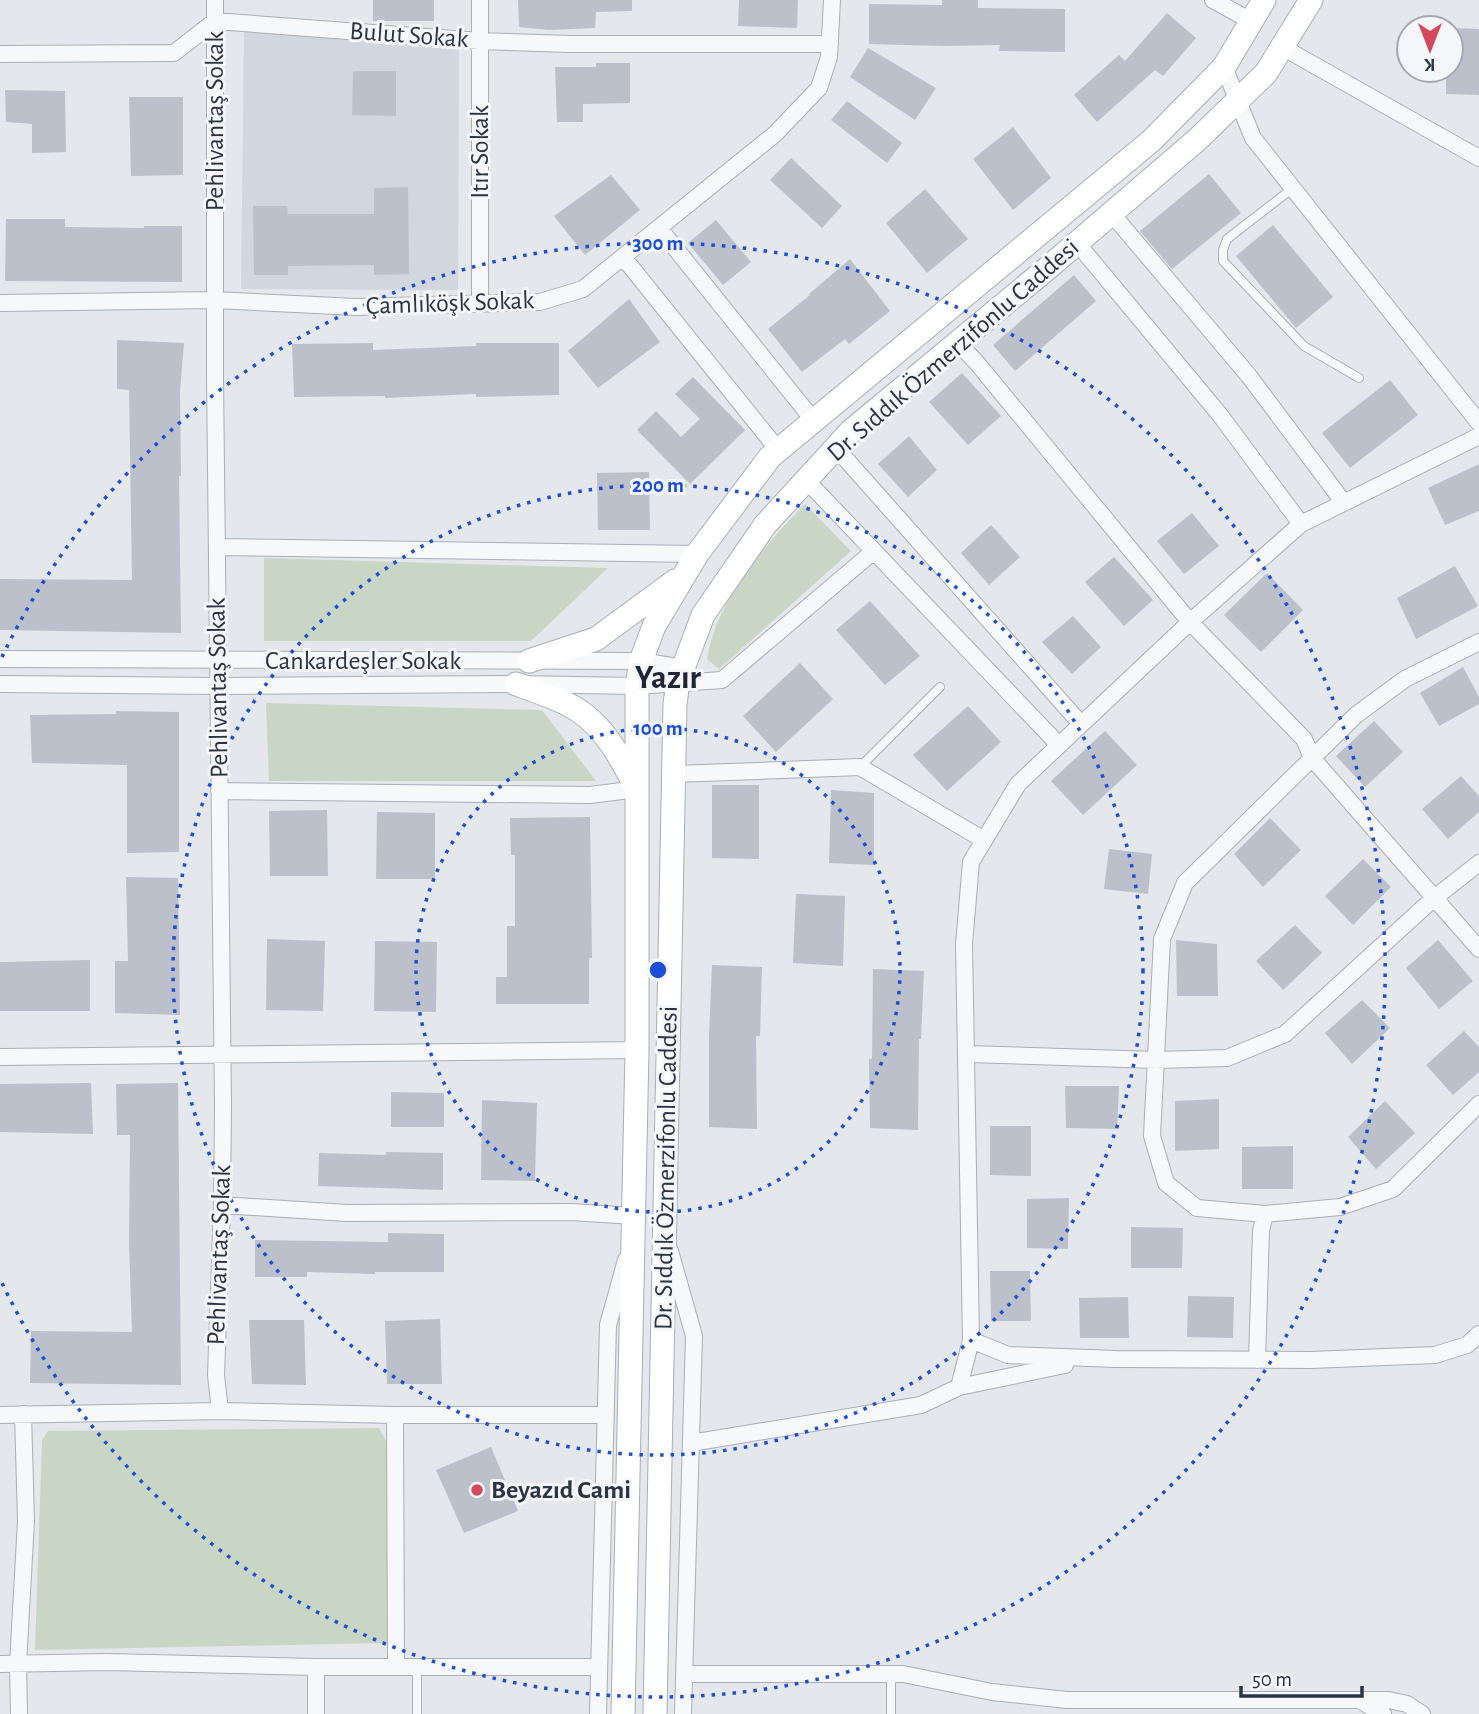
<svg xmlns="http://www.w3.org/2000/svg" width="1479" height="1714" viewBox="0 0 1479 1714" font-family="'Alegreya Sans',sans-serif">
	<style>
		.built { fill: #d2d6de }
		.green { fill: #c9d6c5 }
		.building { fill: #bbc0ca }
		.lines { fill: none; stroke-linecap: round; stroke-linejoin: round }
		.service-casing { stroke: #a9aeb7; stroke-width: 10 }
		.minor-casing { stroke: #a9aeb7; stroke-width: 18 }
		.secondary-casing { stroke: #a9aeb7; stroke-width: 25 }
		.service { stroke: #f7f8fa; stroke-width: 8 }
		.minor { stroke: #f7f8fa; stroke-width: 16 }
		.secondary { stroke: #fff; stroke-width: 23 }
		.ring { fill: none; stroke: #1d4ed8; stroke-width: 3.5; stroke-dasharray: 3.5 7 }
		.poi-dot { fill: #d1495b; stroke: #f4f6f9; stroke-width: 2.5 }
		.labels { text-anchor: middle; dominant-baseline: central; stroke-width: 6; stroke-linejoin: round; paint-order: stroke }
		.street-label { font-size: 26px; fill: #2b3445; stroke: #f4f6f9 }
		.poi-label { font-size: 26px; font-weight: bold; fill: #2b3445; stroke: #f4f6f9; text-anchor: start }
		.district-label { font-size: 33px; font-weight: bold; fill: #1d2536; stroke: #f4f6f9 }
		.centre { fill: #1d4ed8; stroke: #f4f6f9; stroke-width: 3.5 }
		.ring-label { font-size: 21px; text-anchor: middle; font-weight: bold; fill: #1d4ed8; stroke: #f4f6f9; stroke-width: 6; stroke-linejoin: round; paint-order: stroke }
	</style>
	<rect width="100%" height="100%" fill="#e4e7ec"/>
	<!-- built -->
	<path class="built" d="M244 31 459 50 458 290 241 289Z"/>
	<!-- green -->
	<path class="green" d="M805 504 851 551 719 669 707 659C717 599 764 546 805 504Z
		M264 558 608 568 531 641H264Z
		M266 703 542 710 596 781H269Z
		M379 1428 387 1443V1643L35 1650 42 1440 48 1431Z"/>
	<!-- building -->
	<path class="building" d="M373 0H434V21H373Z
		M518 0H632V11L596 12 595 28 549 30 519 27Z
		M739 0H798L797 28 738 26Z
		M942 0H978V8L1065 9V52L999 51 1000 45 943 46 869 44V4L942 5Z
		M1167 13 1196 38 1163 76 1155 70 1097 122 1074 95 1119 55 1125 61Z
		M1451 28 1479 29V95L1446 94V70H1451Z
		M868 48 936 88 915 120 850 77Z
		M596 63H630V103L583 104V122H557L555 67H596Z
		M353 71H396V116L352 115Z
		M5 90 65 91 66 152 32 153V124L6 122Z
		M129 97H183V175L131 176Z
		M847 101 902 143 887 163 831 120Z
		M1013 127 1051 178 1013 210 973 159Z
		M791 158 842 206 822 228 770 180Z
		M1209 174 1241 213 1172 269 1140 231Z
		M611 175 640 210 585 255 554 216Z
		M408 187 409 274 374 275V265L288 266V275H254L253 206H287L288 214H374V188Z
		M925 189 968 239 927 273 886 223Z
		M6 219H65V227L144 228V226H182V282L5 281Z
		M716 220 751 262 723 285 688 243Z
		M1273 225 1333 297 1296 328 1236 256Z
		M850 259 890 311 849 344 845 339 802 372 768 329 810 295 809 294Z
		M1074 275 1096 301 1015 371 993 345Z
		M629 299 660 342 598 388 568 351Z
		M117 340 184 343 180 391 181 476H179L181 633 0 630V579L132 580 129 390 117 389Z
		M373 343V350L476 346V343H559V395L476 397V394L385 398V396L294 397 292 344Z
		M962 373 1001 416 968 445 929 402Z
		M693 377 745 430 690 484 637 430 656 411 681 437 700 419 675 394Z
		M1390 380 1418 415 1350 468 1322 433Z
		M909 436 937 470 908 497 878 464Z
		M1479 464V511L1445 525 1428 488Z
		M649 472 650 530H598L597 473Z
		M1192 513 1219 546 1184 574 1157 541Z
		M991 525 1020 557 989 585 961 553Z
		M1114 557 1153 600 1124 626 1085 582Z
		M1455 566 1478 606 1416 639 1397 598Z
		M1267 573 1303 610 1261 652 1224 615Z
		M870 601 920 656 885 685 836 630Z
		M1073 616 1101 647 1072 674 1042 642Z
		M800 663 833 699 776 752 743 716Z
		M1463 667 1479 697V704L1439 726 1420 693Z
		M968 706 1001 742 947 791 913 755Z
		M116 711 179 712V852L127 853V765L32 763 30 715 116 714Z
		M1374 721 1403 752 1365 787 1336 756Z
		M1105 731 1137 765 1083 815 1051 781Z
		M1461 776 1479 796V812L1448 839 1422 809Z
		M712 785H759V859L712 858Z
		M831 790 874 793V865L829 863Z
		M327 810 328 876H270L269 811Z
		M377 812 435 813V879H376Z
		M590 817 592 958H589V1004H496V977H507V926H515V855H511L510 818Z
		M1270 818 1301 850 1263 887 1234 854Z
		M1109 849 1152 854 1148 894 1104 889Z
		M1363 859 1391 887 1353 925 1325 896Z
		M126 877 178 878 180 1015 115 1013V961H128Z
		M796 894 845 896 843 966 793 963Z
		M1295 925 1322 953 1283 990 1256 961Z
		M267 939 325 941 323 1011 266 1010Z
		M1176 940 1217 944 1218 996H1177Z
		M1438 940 1473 981 1439 1009 1406 968Z
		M375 941 437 942 436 1012 374 1011Z
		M90 960V1011H0V962Z
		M712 965 762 967 760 1036H756L757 1129 709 1127V1035Z
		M873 969 924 971 921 1039H919L918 1130 870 1128 869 1059H872Z
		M1362 1000 1390 1028 1352 1064 1325 1033Z
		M1464 1031 1479 1047V1072L1453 1095 1426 1065Z
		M91 1083 93 1134 0 1132V1084Z
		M178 1083 181 1385 30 1383 31 1331 132 1332 129 1243 130 1135H117L116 1084Z
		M1065 1086H1119L1117 1129 1066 1128Z
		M391 1092 444 1093V1127H391Z
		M1219 1099V1149L1175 1151V1101Z
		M482 1100 537 1103 535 1181 481 1180Z
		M1385 1101 1415 1133 1376 1169 1348 1137Z
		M990 1126H1031V1176L990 1175Z
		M1293 1146V1189H1242V1147Z
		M386 1152 443 1153V1190L318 1186 319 1153 386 1155Z
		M1069 1198 1068 1249 1027 1248V1199Z
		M1131 1227 1183 1228 1182 1268H1131Z
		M388 1233 444 1234V1272H375V1274L307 1272V1277H255V1240L388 1242Z
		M990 1271H1030L1031 1321H991Z
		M1188 1296 1234 1297 1233 1338 1187 1337Z
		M1128 1297 1129 1338H1080L1079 1298Z
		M440 1319 442 1384H387L385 1321Z
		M249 1320H304L306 1385 252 1384Z
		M491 1447 518 1511 464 1533 436 1470Z"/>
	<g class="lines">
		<defs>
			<path id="service" d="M1293 188 1227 239 1223 250V261L1304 346 1359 378
				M860 767 940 687
				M417 1666V1714
				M891 1674V1714"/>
			<path id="minor" d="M480 0V304
				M1213 0 1251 21
				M1282 47 1479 158
				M0 54 174 53 215 21 480 41 570 44H830
				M1224 67 1253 138 1479 423
				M1112 214 1249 376 1344 503
				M659 228 814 421
				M1077 243 1220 415 1301 524
				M623 257 779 451
				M0 303 215 300 356 307 540 302 583 289 775 134 819 88 829 57 832 0
				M958 343 977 363 1190 622 1304 739 1312 758 1479 949
				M836 448 1081 724
				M806 480 1059 745
				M217 547 697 554
				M0 659 641 661 683 668
				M0 684 218 686 516 684 637 686 722 680 874 551
				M675 774 860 767 984 840
				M219 791 590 795 638 789
				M967 1054 1156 1060 1227 1058 1285 1034 1433 899 1479 863
				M0 1057 637 1050
				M222 1205 347 1213 571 1212 634 1216
				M1265 1214 1197 1208 1166 1183 1152 1136 1162 939 1185 883 1356 715 1405 679 1479 642
				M670 1251 694 1336 683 1714
				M971 1340 1008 1355 1116 1359 1311 1360 1435 1355 1467 1345 1479 1334
				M1257 1360 1261 1231 1265 1214 1340 1207 1393 1189 1479 1104
				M959 1387 1065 1365
				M220 1411 395 1415H605
				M0 1415 220 1411 216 1375 222 1205 223 1106 215 377V0
				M395 1415 396 1666
				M691 1443 921 1405 959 1387 971 1340 964 944 971 862 1018 784 1190 622 1301 524 1479 436
				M0 1664 107 1662 316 1667H599
				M684 1674H903L992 1692 1067 1700H1389L1407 1704 1422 1714
				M1361 1701 1383 1714
				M19 1714 18 1664 26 1521 23 1414
				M316 1714V1667
				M598 1714 608 1325 626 1260"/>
			<path id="secondary" d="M529 661 596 639 675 581
				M516 684C533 690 551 696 567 704 601 720 620 756 636 787
				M623 1714 637 1050V686L641 661 654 626 697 554 770 457 1151 141 1224 67 1264 0
				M655 1714 675 704 678 682 703 615 765 525 851 431 1049 267 1198 139 1266 73 1311 0"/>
		</defs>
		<!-- service casing -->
		<use href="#service" class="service-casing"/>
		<!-- minor casing -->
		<use href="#minor" class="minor-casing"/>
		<!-- secondary casing -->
		<use href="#secondary" class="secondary-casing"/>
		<!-- service -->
		<use href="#service" class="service"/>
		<!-- minor -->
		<use href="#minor" class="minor"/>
		<!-- secondary -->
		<use href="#secondary" class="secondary"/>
	</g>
	<!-- distance rings -->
	<g class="ring">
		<circle cx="658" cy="970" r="242"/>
		<circle cx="658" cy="970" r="485"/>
		<path d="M2 657A727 727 0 1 1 2 1283"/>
	</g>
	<!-- markers -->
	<circle class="poi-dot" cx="477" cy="1490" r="7"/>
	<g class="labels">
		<!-- street labels -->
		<g class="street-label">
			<text transform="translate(409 35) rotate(4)">Bulut Sokak</text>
			<text transform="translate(215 121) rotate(-90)">Pehlivantaş Sokak</text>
			<text transform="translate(480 152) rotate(-90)">Itır Sokak</text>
			<text transform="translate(450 303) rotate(-2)">Çamlıköşk Sokak</text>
			<text transform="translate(953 350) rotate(-41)">Dr. Sıddık Özmerzifonlu Caddesi</text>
			<text x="363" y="661">Cankardeşler Sokak</text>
			<text transform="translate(218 688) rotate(-91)">Pehlivantaş Sokak</text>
			<text transform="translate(666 1168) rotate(-89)">Dr. Sıddık Özmerzifonlu Caddesi</text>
			<text transform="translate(219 1255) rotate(-88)">Pehlivantaş Sokak</text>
		</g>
		<!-- poi labels -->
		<g class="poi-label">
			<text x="491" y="1490">Beyazıd Cami</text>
		</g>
		<!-- district labels -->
		<g class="district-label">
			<text x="668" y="678">Yazır</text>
		</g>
	</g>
	<circle cx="658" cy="970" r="10" class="centre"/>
	<g class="ring-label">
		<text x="658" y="250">300 m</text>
		<text x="658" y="492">200 m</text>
		<text x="658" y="735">100 m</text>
	</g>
	<!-- north arrow -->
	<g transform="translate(1430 49) rotate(180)"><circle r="33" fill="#f4f6f9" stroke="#a4a8b1" stroke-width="2"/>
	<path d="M0-5L12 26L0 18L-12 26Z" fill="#d1495b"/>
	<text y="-10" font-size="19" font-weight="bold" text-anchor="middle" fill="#2b3445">K</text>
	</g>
	<!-- scale -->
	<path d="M1241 1686v10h121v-10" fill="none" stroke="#2b3445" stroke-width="3.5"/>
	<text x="1252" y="1686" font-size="21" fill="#2b3445" stroke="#f4f6f9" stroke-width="5" paint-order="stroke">50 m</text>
</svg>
